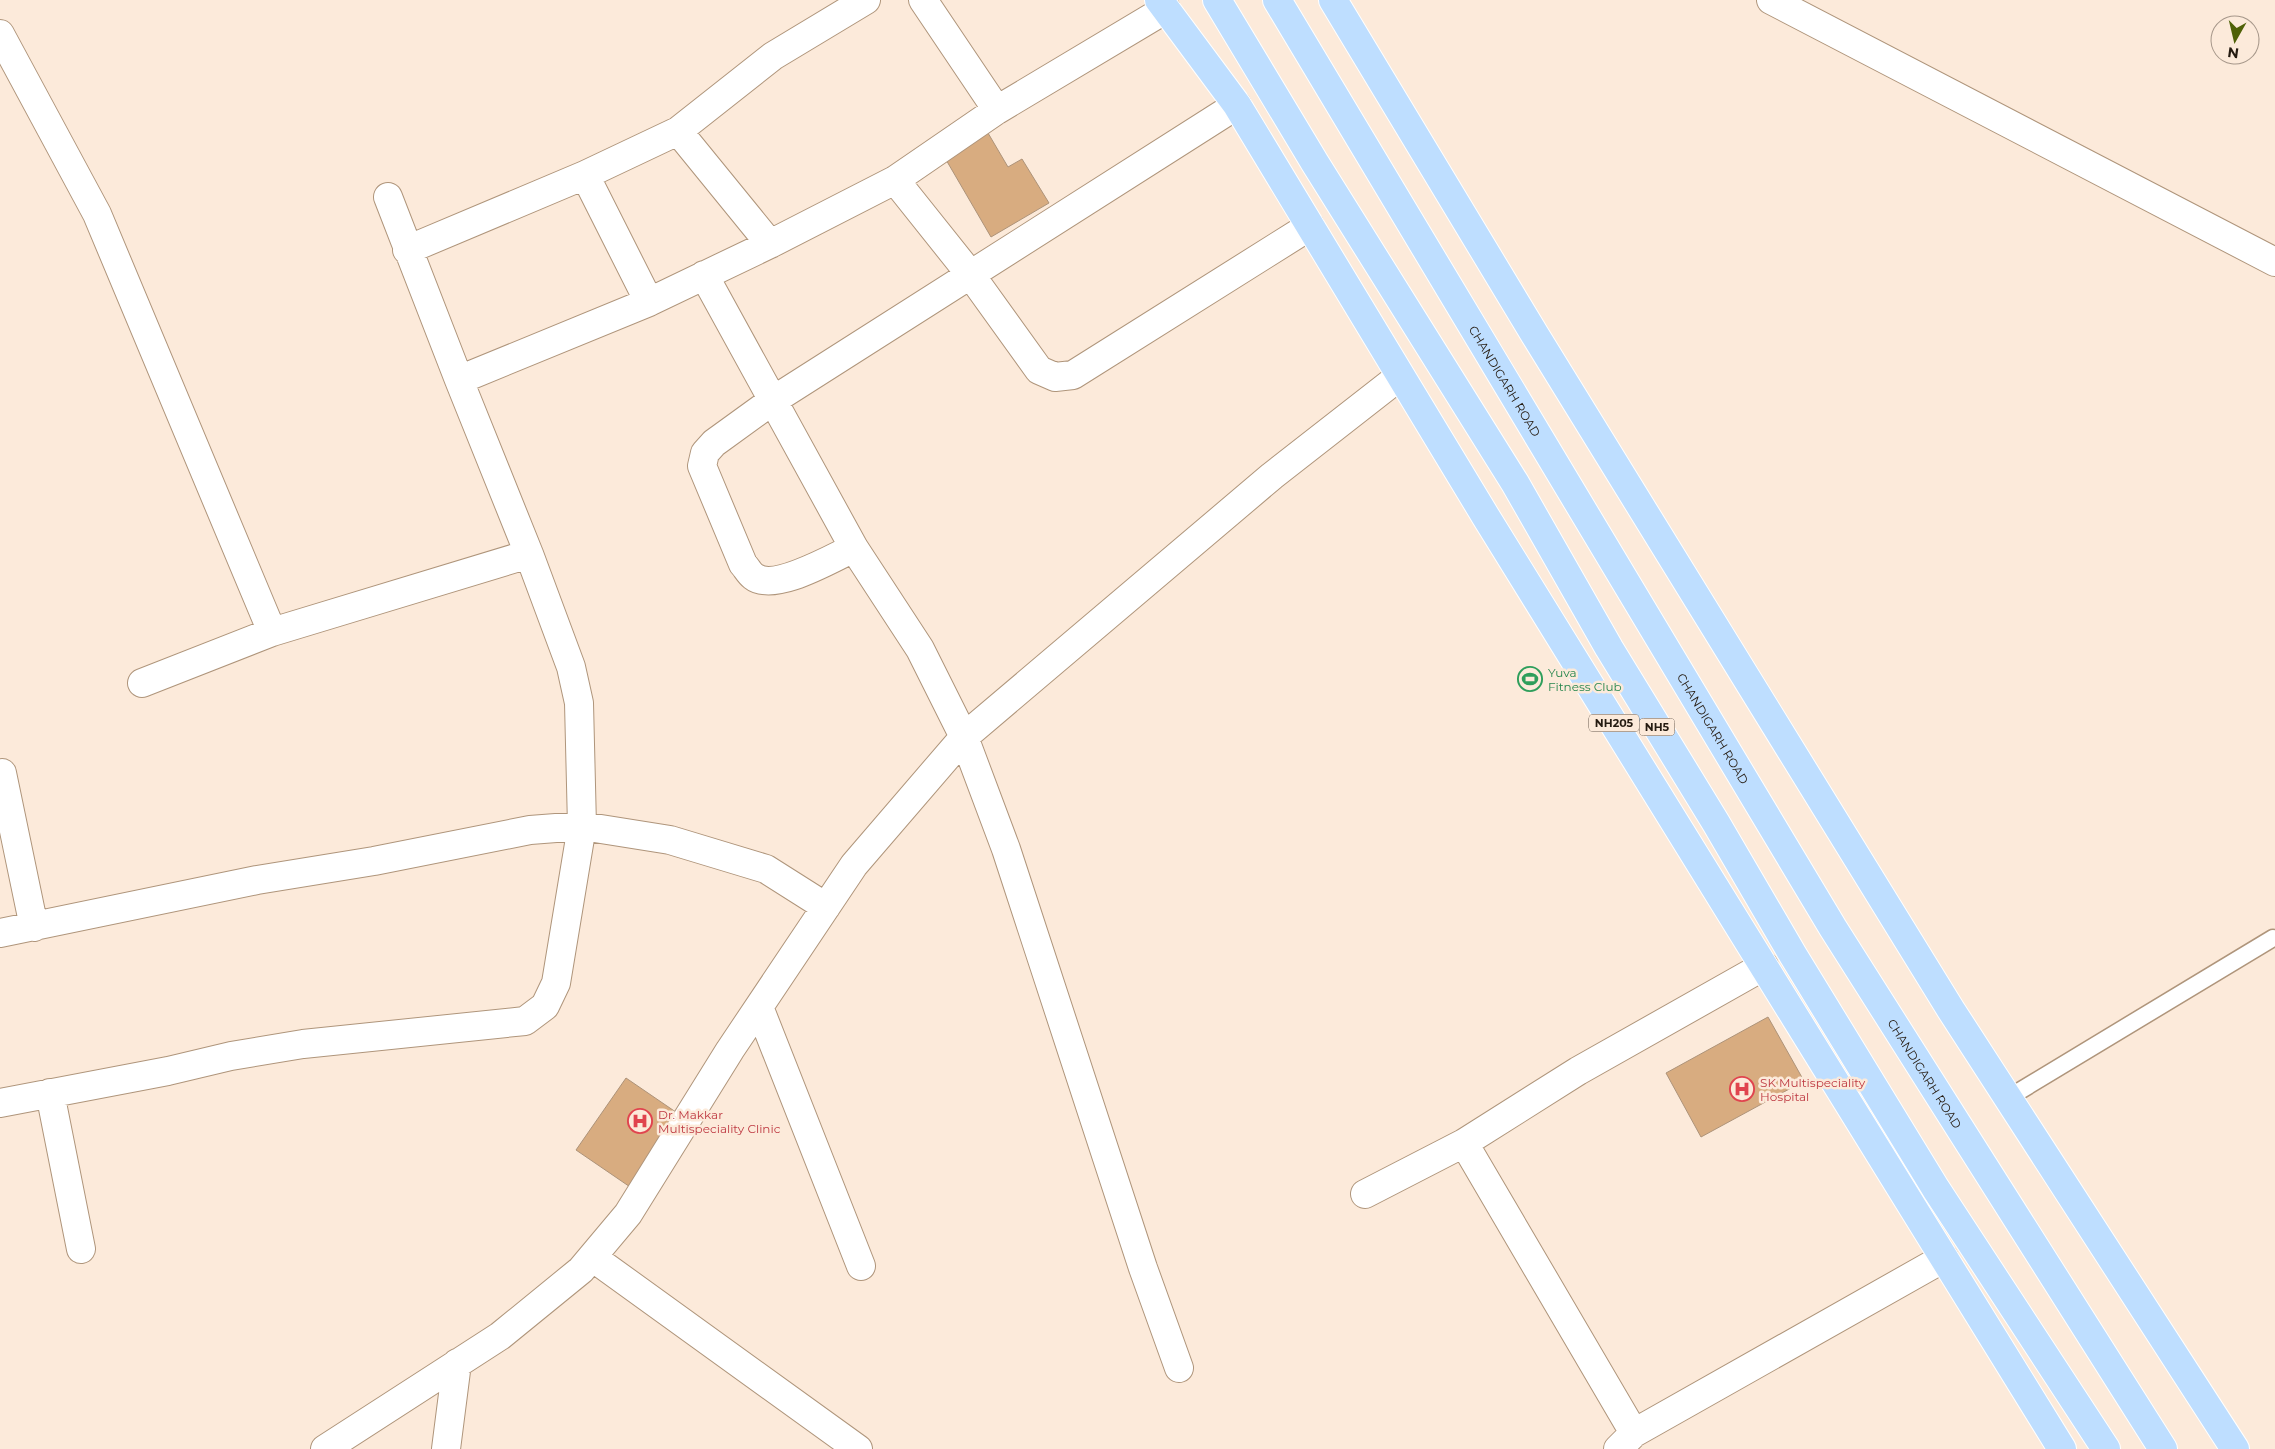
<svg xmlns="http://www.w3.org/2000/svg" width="2275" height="1449" viewBox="0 0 2275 1449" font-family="Montserrat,sans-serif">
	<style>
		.building { fill: #d8ac80; stroke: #ad9379 }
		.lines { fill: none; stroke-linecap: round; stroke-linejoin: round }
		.service-casing { stroke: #af957b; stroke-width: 19 }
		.minor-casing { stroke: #af957b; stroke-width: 30 }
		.tertiary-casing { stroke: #af957b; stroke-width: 30 }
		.trunk-casing { stroke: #fff; stroke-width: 30 }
		.service { stroke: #fff; stroke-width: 16 }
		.minor { stroke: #fff; stroke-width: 28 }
		.tertiary { stroke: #fff; stroke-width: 28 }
		.trunk { stroke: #bedeff; stroke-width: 28 }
		.labels { text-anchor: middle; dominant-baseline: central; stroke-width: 5; stroke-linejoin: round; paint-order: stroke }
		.shield { fill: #fceada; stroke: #66594d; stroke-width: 1 }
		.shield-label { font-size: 11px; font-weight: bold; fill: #251b11 }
		.street-label { font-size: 12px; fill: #251b11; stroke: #fceada }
		.leisure-label { font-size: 12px; fill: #27864d; stroke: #fceada; text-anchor: start }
		.health-label { font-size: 12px; fill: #be3a42; stroke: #fceada; text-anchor: start }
	</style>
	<rect width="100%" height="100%" fill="#fceada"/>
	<!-- building -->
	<path class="building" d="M988 133 1008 167 1022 159 1049 203 991 237 945 158Z
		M1768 1017 1804 1081 1701 1137 1666 1073Z
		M626 1078 686 1119 636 1191 576 1150Z"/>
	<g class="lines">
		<defs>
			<path id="service" d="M2008 1098 2273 938"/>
			<path id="minor" d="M866 0 773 56 678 131 585 175 649 302 770 244 895 180 997 110
				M923 0 997 110 1166 9
				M0 34 97 214 272 632
				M678 131 770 244
				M895 180 970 274 1039 370 1055 377 1073 375 1310 226
				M407 250 585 175
				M704 275 854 548 920 649 964 737 1006 849 1143 1268 1179 1368
				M459 380 649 302
				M854 548C832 558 774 593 753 576 749 573 746 567 743 564L702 466 705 453 714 443 772 401 1237 105
				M142 683 272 632 529 554
				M2 773 34 927
				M0 933 257 880 374 861 530 830 582 826 670 840 766 869 826 907
				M759 1007 861 1266
				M50 1093 81 1249
				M0 1103 168 1071 231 1056 303 1044 525 1021 545 1006 556 983 582 826 579 703 571 667 529 554 459 380 388 197
				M1464 1143 1634 1433
				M1365 1194 1464 1143 1578 1071 1764 966
				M592 1257 858 1449
				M325 1449 500 1336 581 1270 628 1214 730 1050 854 865 964 737 1272 476 1400 376
				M446 1449 457 1363
				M1618 1449 1634 1433 1944 1258"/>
			<path id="tertiary" d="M1771 0 2275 262"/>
			<g id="trunk">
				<path d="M1159 0 1237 105 1486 517 2062 1449"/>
				<path d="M1217 0 1315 163 1515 483 1609 648 1716 823 1793 955 1936 1189 2106 1449"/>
				<path id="s1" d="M1277 0 1833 928 2163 1449"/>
				<path d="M1333 0 1535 335 1951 1010 2235 1449"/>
			</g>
		</defs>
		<!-- service casing -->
		<use href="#service" class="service-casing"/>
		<!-- minor casing -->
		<use href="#minor" class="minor-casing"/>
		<!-- tertiary casing -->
		<use href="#tertiary" class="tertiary-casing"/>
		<!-- trunk casing -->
		<use href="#trunk" class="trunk-casing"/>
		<!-- service -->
		<use href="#service" class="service"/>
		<!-- minor -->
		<use href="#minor" class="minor"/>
		<!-- tertiary -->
		<use href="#tertiary" class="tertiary"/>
		<!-- trunk -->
		<use href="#trunk" class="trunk"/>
	</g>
	<!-- icons -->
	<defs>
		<symbol id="stadium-ring" viewBox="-11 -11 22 22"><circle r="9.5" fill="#fceada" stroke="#2e9e5b" stroke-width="1.5"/><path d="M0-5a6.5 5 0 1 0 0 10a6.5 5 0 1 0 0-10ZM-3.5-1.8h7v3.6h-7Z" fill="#2e9e5b"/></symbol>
		<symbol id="hospital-ring" viewBox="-11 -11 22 22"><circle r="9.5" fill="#fceada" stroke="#e0444e" stroke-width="1.5"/><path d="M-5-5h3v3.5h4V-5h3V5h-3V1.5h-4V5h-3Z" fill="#e0444e"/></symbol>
	</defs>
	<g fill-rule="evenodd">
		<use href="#stadium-ring" x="1516" y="665" width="28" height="28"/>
		<use href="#hospital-ring" x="1728" y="1075" width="28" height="28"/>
		<use href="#hospital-ring" x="626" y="1107" width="28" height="28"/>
	</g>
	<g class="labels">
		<!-- shield labels -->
		<g class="shield">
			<rect x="1589" y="714.5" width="50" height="17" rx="4"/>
			<rect x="1639.5" y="718.5" width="35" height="17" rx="4"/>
		</g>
		<g class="shield-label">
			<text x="1614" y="723">NH205</text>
			<text x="1657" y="727">NH5</text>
		</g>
		<!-- street labels -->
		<g class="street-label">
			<text stroke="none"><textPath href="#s1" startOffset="444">CHANDIGARH ROAD</textPath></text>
			<text stroke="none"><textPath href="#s1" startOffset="849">CHANDIGARH ROAD</textPath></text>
			<text stroke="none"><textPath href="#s1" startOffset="1254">CHANDIGARH ROAD</textPath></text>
		</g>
		<!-- leisure labels -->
		<g class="leisure-label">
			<text x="1548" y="672">Yuva<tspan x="1548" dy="14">Fitness Club</tspan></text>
		</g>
		<!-- health labels -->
		<g class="health-label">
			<text x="1760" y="1082">SK Multispeciality<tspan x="1760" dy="14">Hospital</tspan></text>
			<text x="658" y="1114">Dr. Makkar<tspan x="658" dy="14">Multispeciality Clinic</tspan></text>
		</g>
	</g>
	<!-- north arrow -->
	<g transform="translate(2235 40) rotate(188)"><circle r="24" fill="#fceada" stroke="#a6978a"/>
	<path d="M0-4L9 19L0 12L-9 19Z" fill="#4f6107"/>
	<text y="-8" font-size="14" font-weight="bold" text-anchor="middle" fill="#251b11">N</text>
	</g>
</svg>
